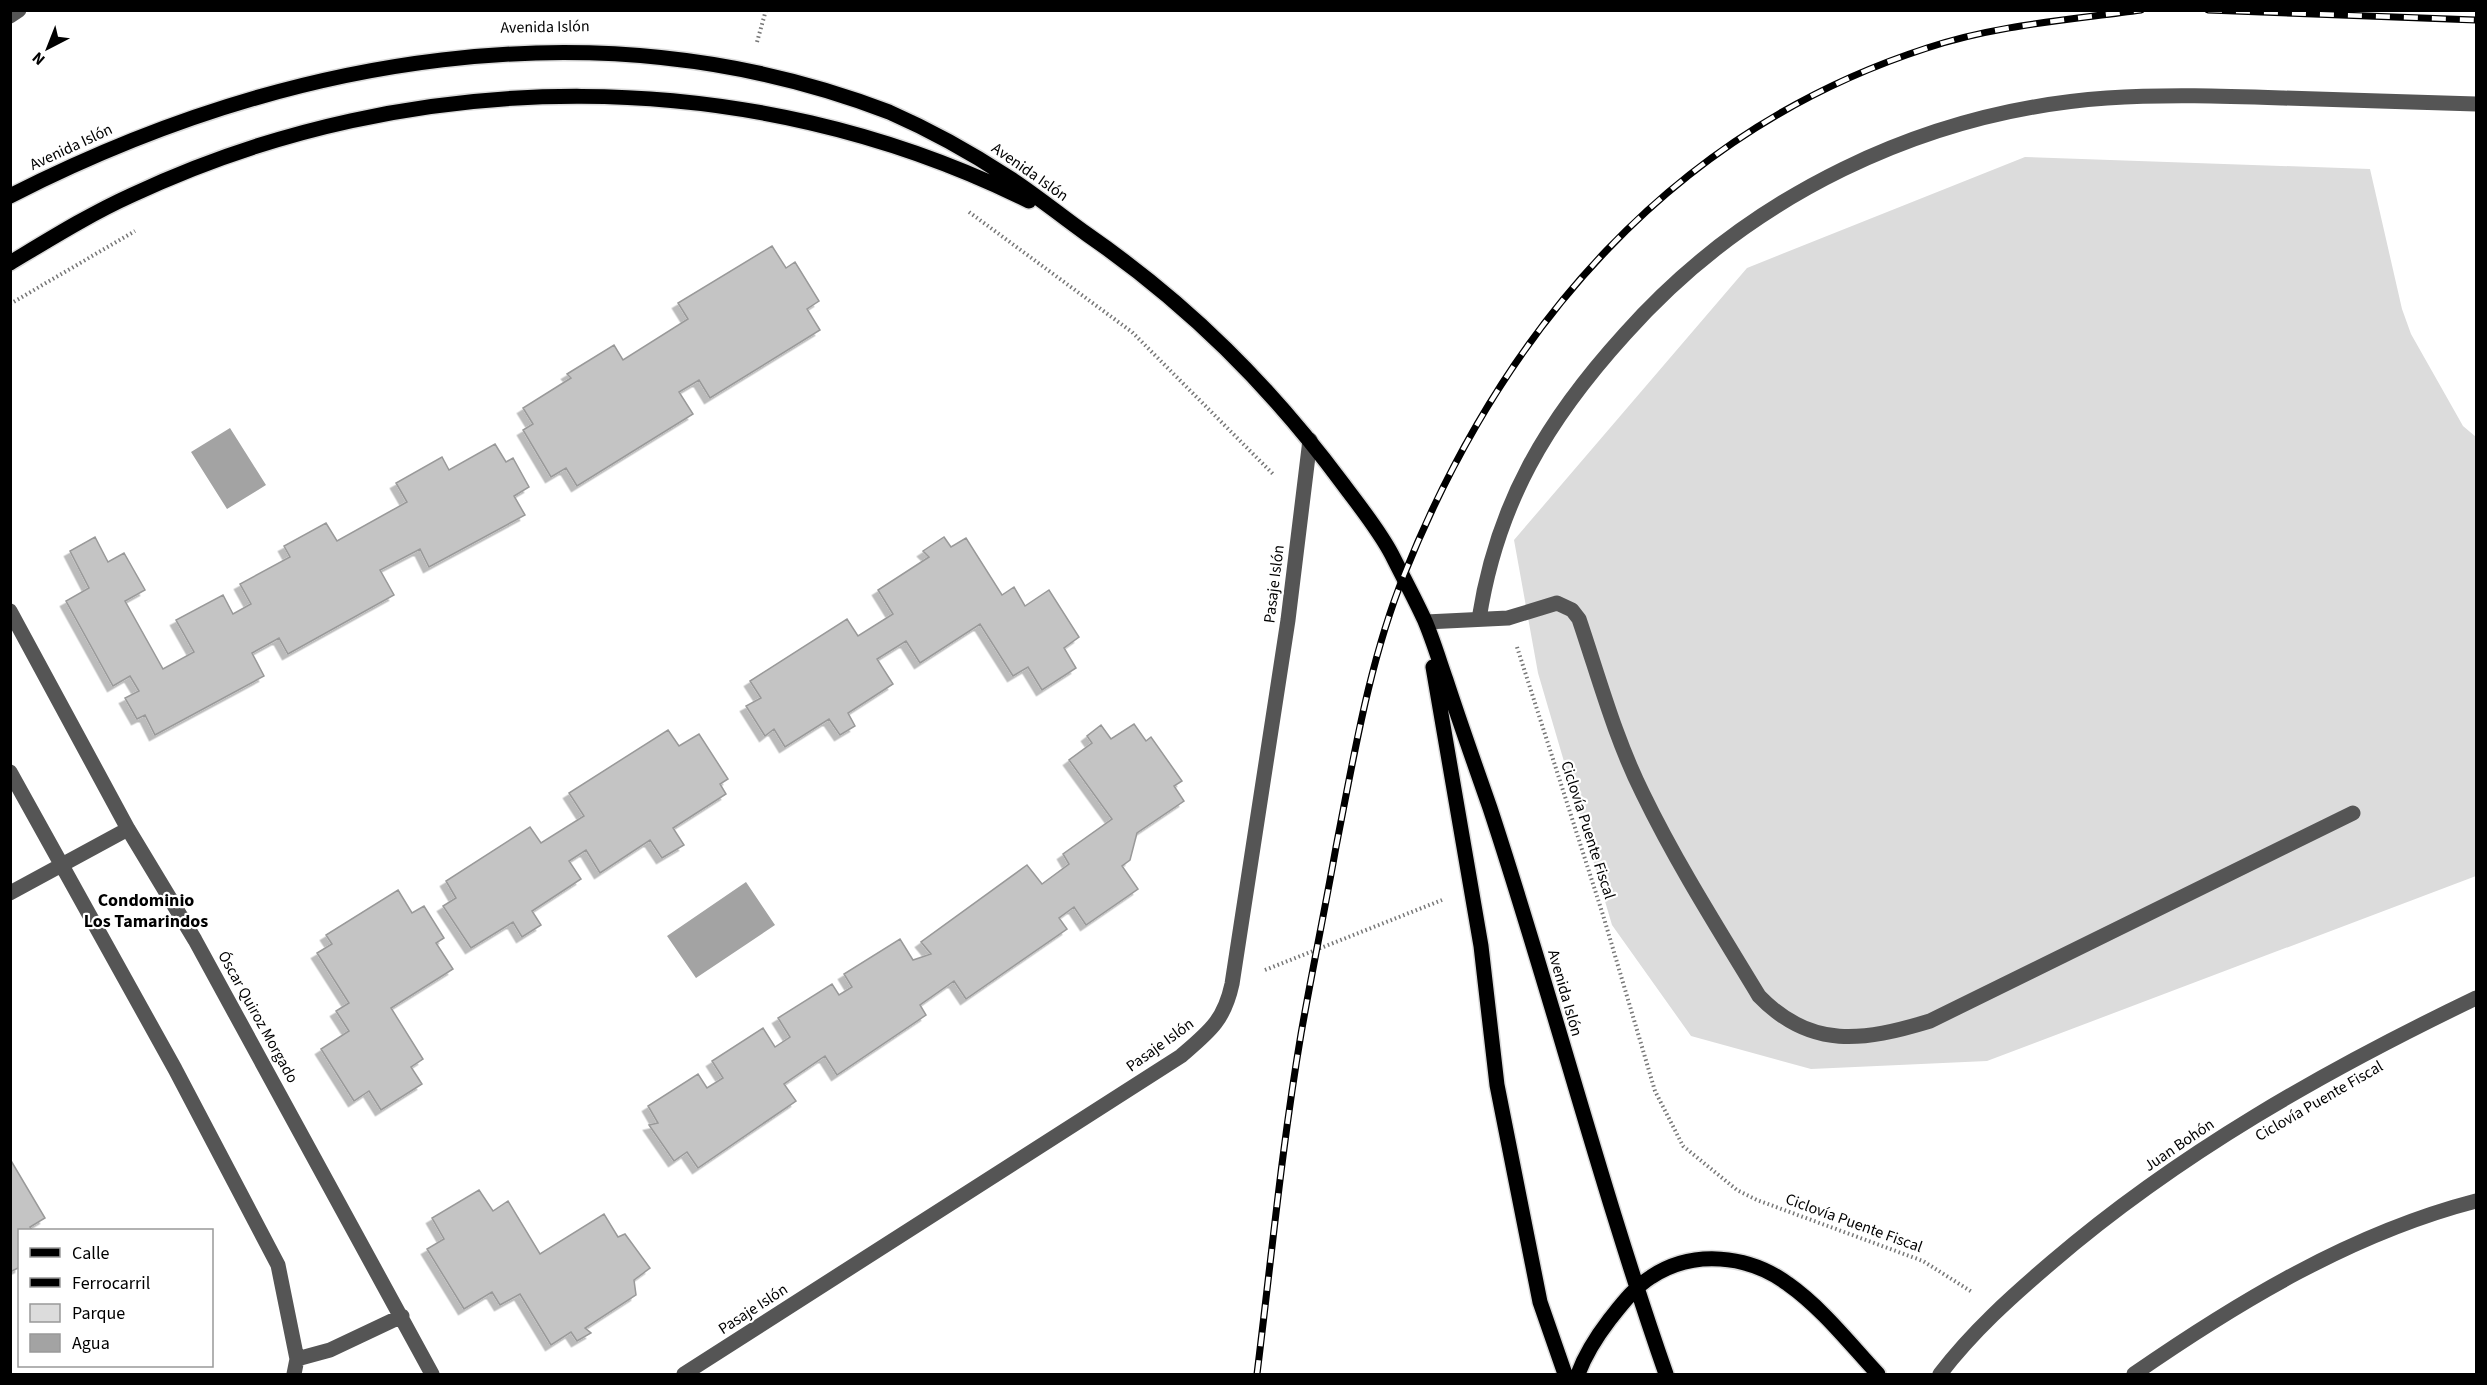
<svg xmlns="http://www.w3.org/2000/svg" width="2487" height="1385" viewBox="0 0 2487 1385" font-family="'Source Sans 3',sans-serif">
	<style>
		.green { fill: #dcdcdc }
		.water { fill: #a3a3a3 }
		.building { fill: #c4c4c4; stroke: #999; stroke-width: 1.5; filter: url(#shadow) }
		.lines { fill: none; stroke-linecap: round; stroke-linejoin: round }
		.major-casing { stroke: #dbdbdb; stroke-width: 18 }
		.path { stroke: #777; stroke-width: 4; stroke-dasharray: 1.5 3; stroke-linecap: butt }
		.minor { stroke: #555; stroke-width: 15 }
		.major { stroke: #000; stroke-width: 15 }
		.rail-casing { stroke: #000; stroke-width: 7 }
		.rail { stroke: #fff; stroke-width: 4.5; stroke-dasharray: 14; stroke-linecap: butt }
		.labels { text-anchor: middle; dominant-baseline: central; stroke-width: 4.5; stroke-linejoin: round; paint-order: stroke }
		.street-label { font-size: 16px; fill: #000; stroke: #fff }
		.neighbourhood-label { font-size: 18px; font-weight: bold; fill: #000; stroke: #fff }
	</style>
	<defs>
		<filter id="shadow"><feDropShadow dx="-5.5" dy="5.5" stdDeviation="0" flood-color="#0004"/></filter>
	</defs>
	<rect width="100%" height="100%" fill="#fff"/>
	<!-- green -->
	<path class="green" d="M2025 157 2370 169 2402 309 2411 334 2463 426 2476 437V876L1987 1061 1811 1069 1691 1036 1612 925 1538 673 1514 540 1747 268Z"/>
	<!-- water -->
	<path class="water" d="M230 428 266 485 227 509 191 452Z
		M746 882 775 925 696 978 667 936Z"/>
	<!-- building -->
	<path class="building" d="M772 246 786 268 795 262 819 301 807 309 820 330 710 398 699 380 679 392 693 414 577 486 566 468 551 477 523 430 533 424 523 408 571 378 567 374 614 345 623 360 688 319 678 303Z
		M495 444 506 462 513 458 529 487 514 496 525 515 429 567 420 549 380 570 394 595 288 654 279 638 252 653 264 676 155 735 145 715 137 719 125 698 139 691 130 676 113 686 66 601 89 588 70 551 95 537 108 562 124 553 145 590 125 601 163 669 194 652 176 620 223 595 233 614 251 604 240 584 290 557 284 546 326 523 337 541 407 502 396 483 442 457 449 470Z
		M944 537 951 547 966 538 1002 595 1014 587 1025 606 1049 590 1079 637 1064 648 1076 668 1042 690 1028 667 1013 676 980 624 920 663 906 641 877 659 893 684 848 713 855 726 840 735 829 719 785 747 774 729 765 736 746 706 761 698 750 681 847 619 858 636 893 614 878 590 929 557 923 551Z
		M1134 724 1146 741 1151 737 1182 781 1174 786 1184 801 1137 833 1130 860 1122 866 1138 889 1086 925 1074 907 1059 918 1067 929 966 999 954 981 920 1005 926 1015 837 1075 825 1056 784 1084 796 1101 698 1168 687 1152 674 1161 649 1125 658 1123 648 1106 698 1074 707 1088 723 1078 712 1061 763 1028 775 1047 790 1037 778 1018 832 984 839 995 852 987 844 974 900 939 913 960 931 954 921 942 1027 865 1042 884 1069 864 1063 854 1112 819 1069 760 1092 743 1087 736 1101 725 1111 739Z
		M668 730 679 746 699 734 728 779 720 784 726 794 673 828 684 845 662 858 650 840 600 873 586 850 569 861 581 879 532 911 541 925 522 937 513 922 471 948 443 906 456 898 446 881 530 827 541 843 584 816 569 793Z
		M398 890 412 913 424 906 444 938 436 943 453 969 391 1008 423 1059 411 1067 422 1084 381 1110 369 1091 354 1101 321 1049 349 1031 336 1011 349 1003 317 953 332 944 326 935Z
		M10 1159 45 1218 30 1227 32 1230H20V1267L10 1272Z
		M479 1190 493 1211 508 1201 540 1254 604 1214 618 1237 625 1234 650 1268 634 1280 636 1295 585 1328 591 1333 577 1341 571 1332 551 1345 520 1294 500 1305 492 1292 464 1309 427 1249 444 1239 432 1218Z"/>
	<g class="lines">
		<defs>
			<path id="major" d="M10 196C283 57 597 0 889 112 930 130 970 152 1008 177 1036 195 1061 216 1088 235 1189 305 1270 386 1343 484 1360 507 1379 530 1392 555 1403 577 1415 599 1425 621 1433 640 1439 660 1446 680 1460 723 1475 765 1490 808 1552 996 1601 1188 1666 1374
				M10 263C50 239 90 214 132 195 413 63 750 62 1029 201
				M1433 667 1481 946 1497 1085 1540 1302 1565 1374
				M1578 1374C1585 1355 1597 1336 1610 1319 1622 1304 1635 1287 1651 1277 1693 1249 1749 1255 1788 1284 1822 1308 1850 1344 1878 1374"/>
		</defs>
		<!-- major casing -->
		<use href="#major" class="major-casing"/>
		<!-- path -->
		<path class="path" d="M757 42 766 10
			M969 212 1132 332 1274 475
			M10 304 135 231
			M1517 647 1603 915 1655 1091 1683 1146 1737 1190 1757 1200 1923 1261 1972 1292
			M1265 970 1442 900"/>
		<!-- minor -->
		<path class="minor" d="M10 16 19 10
			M10 611 128 829 195 940 432 1374
			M1479 619C1497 503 1547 420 1625 334 1748 196 1923 111 2107 98 2166 94 2224 96 2283 98 2347 100 2412 102 2476 104
			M1426 622 1508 618 1557 603 1572 610 1579 619C1599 678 1615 738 1643 794 1677 864 1719 930 1759 996 1811 1050 1864 1041 1930 1021L2353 813
			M10 772 175 1069 278 1265 297 1359 294 1374
			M10 893 128 829
			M297 1359 330 1350 402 1316
			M684 1374 1181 1056C1209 1032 1224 1021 1232 984L1288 620 1310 440
			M1940 1374C1973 1331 2011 1297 2052 1262 2179 1153 2326 1070 2476 998
			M2134 1374C2238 1302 2352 1233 2476 1201"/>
		<!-- major -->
		<use href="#major" class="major"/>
		<defs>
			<path id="rail" d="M2208 10 2476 20
				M1257 1374C1271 1261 1282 1146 1301 1034 1312 971 1325 909 1336 847 1354 756 1369 662 1404 575 1502 330 1671 131 1927 48 1996 25 2069 20 2141 10"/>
		</defs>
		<!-- rail casing -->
		<use href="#rail" class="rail-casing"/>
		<!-- rail -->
		<use href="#rail" class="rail"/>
	</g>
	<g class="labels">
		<!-- street labels -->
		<g class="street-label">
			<text transform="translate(545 27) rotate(-1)">Avenida Islón</text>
			<text transform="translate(71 147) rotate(-25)">Avenida Islón</text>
			<text transform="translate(1030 172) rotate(35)">Avenida Islón</text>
			<text transform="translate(1274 584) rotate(-83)">Pasaje Islón</text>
			<text transform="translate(1588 830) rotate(72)">Ciclovía Puente Fiscal</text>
			<text transform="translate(1565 993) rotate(74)">Avenida Islón</text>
			<text transform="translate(258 1017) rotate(61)">Óscar Quiroz Morgado</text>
			<text transform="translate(1160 1045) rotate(-36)">Pasaje Islón</text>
			<text transform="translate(2319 1101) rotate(-30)">Ciclovía Puente Fiscal</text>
			<text transform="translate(2179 1145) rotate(-34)">Juan Bohón</text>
			<text transform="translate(1854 1223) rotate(20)">Ciclovía Puente Fiscal</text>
			<text transform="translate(753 1309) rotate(-33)">Pasaje Islón</text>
		</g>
		<!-- neighbourhood labels -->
		<g class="neighbourhood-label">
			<text x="146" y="900">Condominio<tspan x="146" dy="21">Los Tamarindos</tspan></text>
		</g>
	</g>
	<!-- border -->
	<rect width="2487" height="1385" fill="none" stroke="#000000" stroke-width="24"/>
	<!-- legend -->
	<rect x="18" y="1229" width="195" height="138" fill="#ffffff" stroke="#999999" stroke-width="1.5"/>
	<rect x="30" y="1248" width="30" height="9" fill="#000000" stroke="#999999" stroke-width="1.5"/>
	<text x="72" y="1259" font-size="18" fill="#000000">Calle</text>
	<rect x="30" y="1278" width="30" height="9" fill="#000000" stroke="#999999" stroke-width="1.5"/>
	<text x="72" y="1289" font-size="18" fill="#000000">Ferrocarril</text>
	<rect x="30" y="1304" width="30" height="18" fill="#dcdcdc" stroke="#999999" stroke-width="1.5"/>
	<text x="72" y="1319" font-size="18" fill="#000000">Parque</text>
	<rect x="30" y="1334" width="30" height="18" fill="#a3a3a3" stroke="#999999" stroke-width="1.5"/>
	<text x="72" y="1349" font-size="18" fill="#000000">Agua</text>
	<!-- north arrow -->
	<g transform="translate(48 48) rotate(222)" stroke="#ffffff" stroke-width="4.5" paint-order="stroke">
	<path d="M0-4.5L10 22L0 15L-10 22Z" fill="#000000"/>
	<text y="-9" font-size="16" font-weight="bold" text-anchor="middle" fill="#000000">N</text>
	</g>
</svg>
